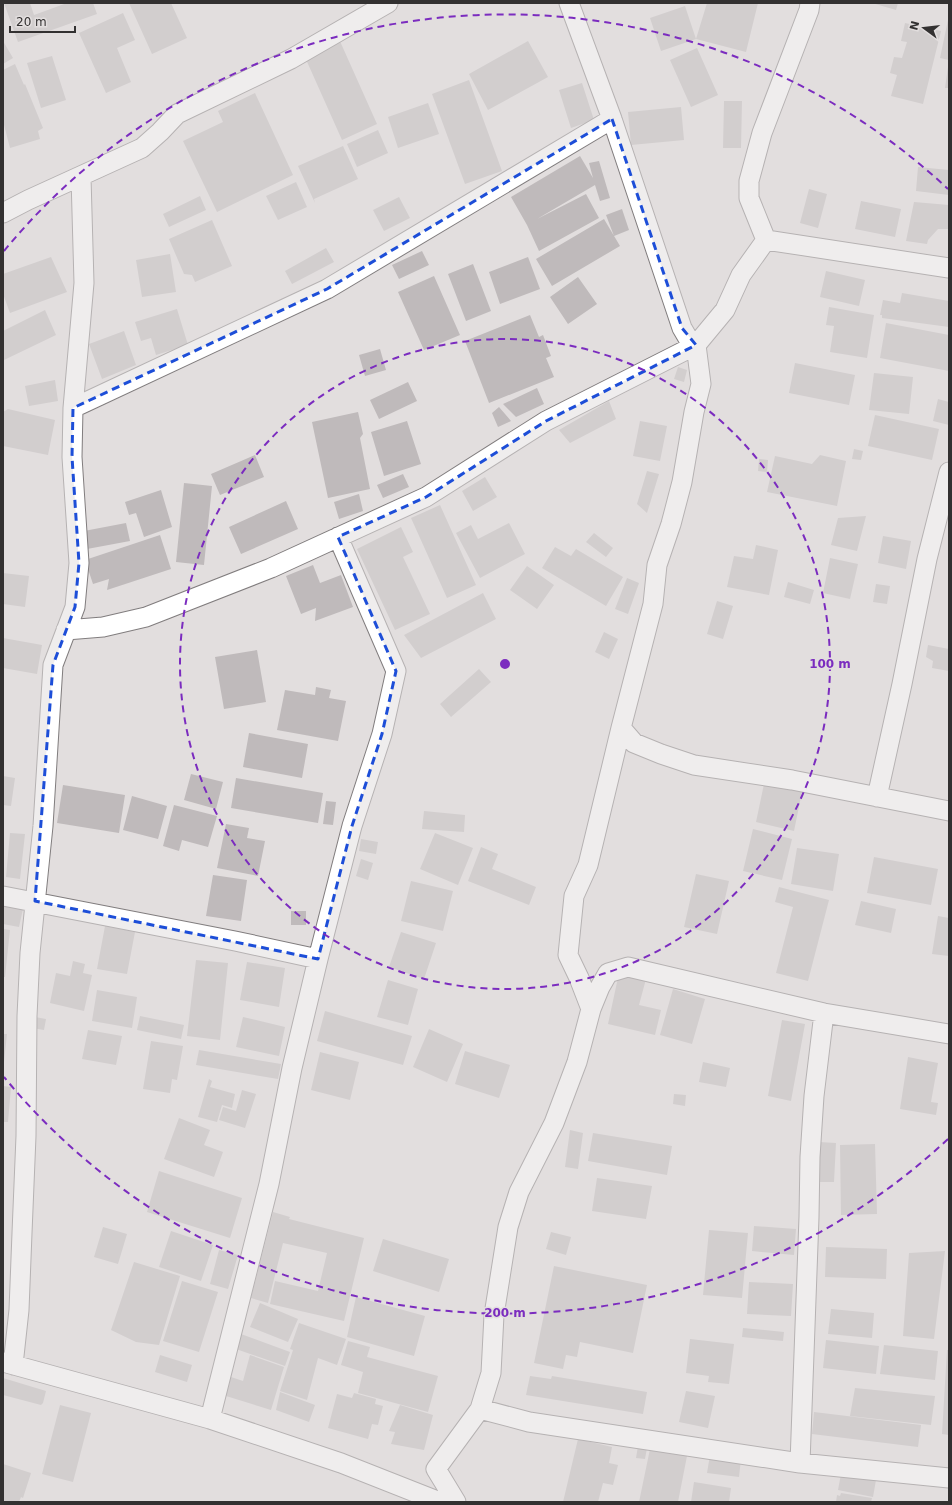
<svg xmlns="http://www.w3.org/2000/svg" width="952" height="1505" viewBox="0 0 952 1505" font-family="'DejaVu Sans',sans-serif">
	<style>
		.building { fill: #bfbabb }
		.lines { fill: none; stroke-linecap: round; stroke-linejoin: round }
		.minor-casing { stroke: #817d7e; stroke-width: 21 }
		.minor { stroke: #fff; stroke-width: 19 }
		.marked { fill: none; stroke: #1d4ed8; stroke-width: 3; stroke-dasharray: 8 5; stroke-linejoin: round }
		.ring { fill: none; stroke: #7b2cbf; stroke-width: 2; stroke-dasharray: 7 5 }
		.centre { fill: #7b2cbf; stroke: #e2dede; stroke-width: 2 }
		.ring-label { font-size: 12px; text-anchor: middle; font-weight: bold; fill: #7b2cbf; stroke: #e2dede; stroke-width: 3; stroke-linejoin: round; paint-order: stroke }
	</style>
	<rect width="100%" height="100%" fill="#e2dede"/>
	<!-- building -->
	<path class="building" d="M4 3H30L34 15 67 3H93L97 14 18 42Z
		M129 3H171L187 38 152 54Z
		M707 3H758L746 52 696 39Z
		M872 3H898L896 10Z
		M685 6 696 39 661 51 650 18Z
		M123 13 135 40 117 48 131 82 106 93 79 33Z
		M948 20H949V60L940 58Z
		M905 23 941 31 923 104 891 96 897 75 890 73 894 57 902 58 907 42 901 41Z
		M339 39 377 124 342 140 304 55Z
		M3 41 13 58 3 64Z
		M528 41 548 77 488 110 469 74Z
		M697 48 718 95 691 107 670 60Z
		M52 56 66 100 41 108 27 63Z
		M15 64 24 85 25 84 43 128 38 131 40 139 10 148 3 121V70Z
		M948 67H949V88H945Z
		M469 80 502 171 465 184 432 94Z
		M582 83 594 120 571 128 559 90Z
		M255 93 293 175 217 212 183 141 223 122 218 111Z
		M724 101H742L741 148H723Z
		M428 103 439 134 398 148 388 117Z
		M681 107 684 140 631 145 628 112Z
		M378 130 388 153 357 167 347 144Z
		M343 146 358 179 314 199 315 203 298 166Z
		M580 156 593 178 589 163 599 161 610 198 600 201 595 185 537 219 586 194 599 218 539 251 527 225 511 197Z
		M918 167 949 170V195L916 191Z
		M296 182 307 207 278 220 266 196Z
		M809 189 827 194 818 228 800 223Z
		M200 196 206 210 169 227 163 214Z
		M399 197 410 218 384 231 373 210Z
		M861 201 901 209 895 237 855 229Z
		M914 202 949 205V229H938L928 240 927 244 906 241Z
		M622 209 629 230 614 236 606 215Z
		M604 219 620 246 552 286 536 259Z
		M212 220 232 266 195 282 192 275 184 274 169 239Z
		M326 248 334 262 292 284 285 271Z
		M422 251 429 265 399 279 392 265Z
		M170 254 176 292 142 297 136 260Z
		M51 257 67 292 10 313 3 294V274Z
		M528 257 540 289 500 304 489 272Z
		M473 264 491 311 466 321 448 274Z
		M826 271 865 280 859 306 820 297Z
		M434 276 460 335 424 350 398 292Z
		M578 277 597 304 568 324 550 297Z
		M902 293 949 301V327L882 318V315H880L883 300 900 303Z
		M829 307 874 315 867 358 830 352 834 326 826 325Z
		M177 309 188 345 156 355 151 338 141 341 135 322Z
		M45 310 56 335 4 360 3 331Z
		M530 315 539 337 543 335 551 356 546 358 554 377 489 403 465 341Z
		M886 323 949 335V371L880 358Z
		M124 331 136 365 102 379 89 344Z
		M380 349 386 370 365 376 359 355Z
		M795 363 855 375 849 405 789 393Z
		M678 367 687 370 684 382 674 379Z
		M874 373 913 377 909 414 869 410Z
		M55 380 58 401 29 406 25 386Z
		M408 382 417 401 379 419 370 400Z
		M537 388 544 404 516 417 503 404Z
		M938 399 949 402V425L933 421Z
		M609 401 616 419 570 443 559 430Z
		M499 407 511 421 498 427 492 413Z
		M8 409 55 420 48 455 3 446V412Z
		M358 412 363 434 360 438 370 489 328 498 312 422Z
		M875 415 939 429 932 460 868 446Z
		M407 421 421 464 384 476 371 432Z
		M640 421 667 426 660 461 633 456Z
		M854 449 863 451 861 460 852 459Z
		M255 455 264 477 220 495 211 474Z
		M820 455 846 461 837 506 767 492 775 456 812 464Z
		M759 459 768 460 767 472 758 471Z
		M647 471 659 474 647 513 637 504Z
		M403 474 409 487 383 498 377 485Z
		M485 477 497 497 473 511 462 491Z
		M184 483 212 486 204 565 176 562Z
		M161 490 172 527 144 537 136 513 129 515 125 502Z
		M359 494 363 511 339 519 334 502Z
		M286 501 298 529 241 554 229 527Z
		M440 505 476 585 447 598 411 518Z
		M866 516 857 551 831 545 838 518Z
		M126 523 130 541 87 549 84 531Z
		M509 523 525 554 480 578 456 533 471 525 478 539Z
		M401 527 413 552 403 557 430 614 395 630 357 549Z
		M594 533 613 548 606 557 586 542Z
		M160 535 171 569 107 590 109 579 93 584 85 560Z
		M883 536 911 541 906 569 878 563Z
		M756 545 778 550 769 595 727 587 734 556 753 559Z
		M555 547 571 556 576 549 623 577 606 606 542 568Z
		M830 558 858 564 850 599 823 593Z
		M313 565 320 583 341 575 353 607 315 621 316 608 301 614 286 576Z
		M527 566 554 585 537 609 510 590Z
		M3 573 29 576 25 607 3 604Z
		M627 578 639 583 628 614 615 609Z
		M788 582 814 590 810 604 784 597Z
		M876 584 890 586 887 604 873 602Z
		M483 593 496 619 421 658 404 635Z
		M717 601 733 606 723 639 707 634Z
		M604 632 618 639 609 659 595 652Z
		M3 638 42 645 37 674 3 668Z
		M928 645 949 649V671L932 668 933 661 926 657Z
		M257 650 266 702 224 709 215 657Z
		M479 669 491 682 451 717 440 704Z
		M316 687 331 690 329 698 346 701 338 741 277 730 285 690 315 695Z
		M249 733 308 744 302 778 243 767Z
		M191 774 223 782 216 809 184 800Z
		M3 776 15 778 11 806 3 805Z
		M236 778 323 793 318 823 231 808Z
		M764 784 802 792 794 831 756 822Z
		M63 785 125 795 119 833 57 823Z
		M132 796 167 806 158 839 123 830Z
		M326 801 336 802 333 825 323 824Z
		M174 805 217 816 208 847 182 840 179 851 163 846Z
		M424 811 465 815 464 832 422 829Z
		M226 824 249 828 247 838 265 841 258 876 217 868Z
		M753 829 792 839 782 880 743 871Z
		M10 833 25 834 20 879 6 877Z
		M435 833 473 848 458 885 420 869Z
		M361 839 378 842 376 854 359 851Z
		M481 847 498 854 492 869 536 887 529 905 468 881Z
		M797 848 839 854 833 891 791 884Z
		M874 857 938 869 931 905 867 893Z
		M361 859 373 863 368 880 356 876Z
		M696 874 729 881 717 934 684 927Z
		M213 875 247 880 241 921 206 916Z
		M411 881 453 891 443 931 401 921Z
		M779 887 829 900 808 981 776 973 793 907 775 902Z
		M861 901 896 909 891 933 855 925Z
		M3 905 23 909 19 927 3 924Z
		M291 911H306V925H291Z
		M938 916 949 918V956L932 954Z
		M105 926 135 932 127 974 97 969Z
		M3 929 10 930 5 977H3Z
		M401 932 436 943 424 979 389 967Z
		M196 960 228 963 220 1040 187 1036Z
		M73 961 85 964 83 973 92 975 84 1011 50 1003 56 973 70 976Z
		M247 962 285 968 279 1007 240 1000Z
		M619 973 646 979 639 1005 661 1010 655 1035 608 1024Z
		M388 980 418 989 408 1025 377 1017Z
		M673 989 705 999 692 1044 660 1035Z
		M97 990 137 997 132 1028 92 1021Z
		M325 1011 412 1036 403 1065 317 1041Z
		M140 1016 184 1025 181 1039 137 1030Z
		M35 1017 46 1019 44 1030 32 1028Z
		M243 1017 285 1027 279 1056 236 1047Z
		M782 1020 805 1024 791 1101 768 1096Z
		M429 1029 463 1044 447 1082 413 1067Z
		M88 1030 122 1036 116 1065 82 1059Z
		M3 1034H7L4 1062H3Z
		M151 1041 183 1046 177 1080 172 1079 170 1093 143 1089Z
		M199 1050 281 1064 278 1079 196 1065Z
		M465 1051 510 1065 499 1098 455 1084Z
		M320 1052 359 1062 350 1100 311 1090Z
		M908 1057 938 1063 931 1102 938 1103 936 1115 900 1109Z
		M703 1062 730 1068 726 1087 699 1082Z
		M209 1079 212 1081 210 1087 235 1094 232 1108 222 1105 217 1122 198 1117Z
		M3 1086 11 1087 8 1122H3Z
		M242 1090 256 1094 245 1128 219 1120 223 1107 236 1111Z
		M674 1094 686 1095 685 1106 673 1104Z
		M179 1118 210 1130 204 1145 223 1152 214 1177 164 1159Z
		M570 1130 583 1133 578 1169 565 1167Z
		M593 1133 672 1146 667 1175 588 1161Z
		M819 1142 836 1143 834 1182H817Z
		M875 1144 877 1214 841 1215 840 1145Z
		M159 1171 242 1198 230 1238 147 1212Z
		M597 1178 652 1186 646 1219 592 1211Z
		M273 1212 290 1217 289 1219 364 1238 344 1321 270 1304 275 1281 318 1291 327 1253 283 1243 268 1303 251 1298Z
		M754 1226 796 1229 794 1255 752 1251Z
		M103 1227 127 1234 118 1264 94 1257Z
		M709 1230 748 1233 742 1298 703 1295Z
		M171 1231 213 1245 201 1281 159 1267Z
		M551 1232 571 1237 566 1255 546 1249Z
		M383 1239 449 1259 439 1292 373 1271Z
		M826 1247 887 1249 886 1279 825 1277Z
		M219 1250 238 1255 228 1289 210 1284Z
		M945 1251 934 1339 903 1336 909 1253Z
		M134 1262 180 1276 159 1345 136 1342 111 1330Z
		M554 1266 647 1285 633 1353 580 1342 577 1357 566 1355 563 1369 534 1363Z
		M182 1281 218 1292 199 1352 163 1341Z
		M749 1282 793 1284 791 1316 747 1314Z
		M356 1297 425 1316 414 1356 347 1337Z
		M260 1303 298 1319 288 1342 250 1327Z
		M831 1309 874 1313 872 1338 828 1334Z
		M299 1323 346 1339 337 1365 318 1358 307 1400 280 1391 293 1350 290 1349Z
		M743 1328 784 1332 783 1341 742 1337Z
		M241 1334 290 1352 285 1366 236 1349Z
		M690 1339 734 1344 729 1384 708 1382 709 1376 686 1373Z
		M826 1340 879 1346 876 1374 823 1368Z
		M348 1341 370 1347 367 1357 438 1376 428 1412 358 1393 363 1372 341 1365Z
		M884 1345 938 1351 935 1380 880 1374Z
		M947 1350H949V1435L942 1434Z
		M160 1355 192 1365 187 1382 155 1372Z
		M250 1355 284 1367 271 1410 226 1396 231 1377 243 1381Z
		M530 1376 551 1379 552 1376 647 1392 643 1414 526 1395Z
		M3 1378 46 1391 43 1403 41 1405 3 1395Z
		M855 1388 935 1396 931 1425 850 1416Z
		M686 1391 715 1396 708 1428 679 1422Z
		M280 1392 315 1405 309 1422 276 1410Z
		M354 1393 376 1399 375 1404 383 1406 378 1425 372 1424 368 1439 328 1428 337 1394 352 1398Z
		M60 1405 91 1413 73 1482 42 1474Z
		M400 1405 433 1415 424 1450 391 1444 395 1432 389 1431Z
		M814 1412 921 1425 918 1447 812 1434Z
		M578 1439 612 1447 609 1463 618 1465 613 1485 603 1483 598 1502H563Z
		M638 1446 647 1448 645 1459 636 1458Z
		M650 1449 687 1456 678 1502H639Z
		M710 1455 741 1459 739 1477 707 1473Z
		M3 1464 31 1473 23 1498 21 1497 19 1502H3Z
		M841 1474 876 1480 873 1497 838 1490Z
		M694 1482 731 1488 729 1502H691Z
		M841 1493 872 1498 871 1502H836L837 1495 840 1496Z"/>
	<g class="lines">
		<defs>
			<path id="minor" d="M3 213 28 200 142 148 160 132 177 114 291 59 388 3
				M766 240 749 198V181L762 133 809 10 810 3
				M766 240 949 268
				M73 408 327 289 612 119
				M66 630 103 627 146 617 271 568 426 497 546 421 696 345 689 340 682 328 612 119 569 3
				M621 728 634 743 661 754 694 765 792 780 949 811
				M877 797 902 684 927 559 949 472
				M3 896 235 941 318 959
				M591 1009 579 978 568 955 574 896 588 865 621 728 653 604 657 565 671 524 682 482 694 412 701 384 696 345 725 310 741 275 766 240
				M3 1362 210 1419 341 1463 440 1502
				M13 1365 19 1310 22 1233 26 1136 27 1016 30 953 43 826 53 665 75 607 79 563 72 457 73 408 84 283 81 177
				M480 1409 491 1373 494 1315 508 1227 519 1192 554 1123 577 1062 591 1009 600 987 608 973 628 967 824 1013 949 1034
				M210 1419 269 1184 292 1068 318 959 352 826 382 734 396 671 338 537
				M800 1463 809 1217 810 1157 814 1096 824 1013
				M456 1502 436 1469 480 1409 529 1422 800 1463 949 1478"/>
		</defs>
		<!-- minor casing -->
		<use href="#minor" class="minor-casing"/>
		<!-- minor -->
		<use href="#minor" class="minor"/>
	</g>
	<!-- marked area -->
	<path d="M0 0H952V1505H0ZM612 119 682 328 696 345 546 421 426 497 338 537 396 671 382 734 352 826 318 959 35 901 53 665 75 607 79 563 72 457 73 408 327 289Z" fill="#e2dede" fill-opacity=".55" fill-rule="evenodd"/>
	<path class="marked" d="M612 119 682 328 696 345 546 421 426 497 338 537 396 671 382 734 352 826 318 959 35 901 53 665 75 607 79 563 72 457 73 408 327 289Z"/>
	<!-- distance rings -->
	<g class="ring">
		<circle cx="505" cy="664" r="325"/>
		<path d="M948 1139A649 649 0 0 1 4 1077M4 251A649 649 0 0 1 948 189"/>
	</g>
	<circle cx="505" cy="664" r="6" class="centre"/>
	<g class="ring-label">
		<text x="830" y="668">100 m</text>
		<text x="505" y="1317">200 m</text>
	</g>
	<!-- border -->
	<rect width="952" height="1505" fill="none" stroke="#333131" stroke-width="8"/>
	<!-- north arrow -->
	<g transform="translate(924 28) rotate(285)" stroke="#e2dede" stroke-width="3" paint-order="stroke">
	<path d="M0-3L7 15L0 10L-7 15Z" fill="#333131"/>
	<text y="-6" font-size="11" font-weight="bold" text-anchor="middle" fill="#333131">N</text>
	</g>
	<!-- scale -->
	<path d="M10 26v6h65v-6" fill="none" stroke="#333131" stroke-width="2"/>
	<text x="16" y="26" font-size="12" fill="#333131" stroke="#e2dede" stroke-width="3" paint-order="stroke">20 m</text>
</svg>
